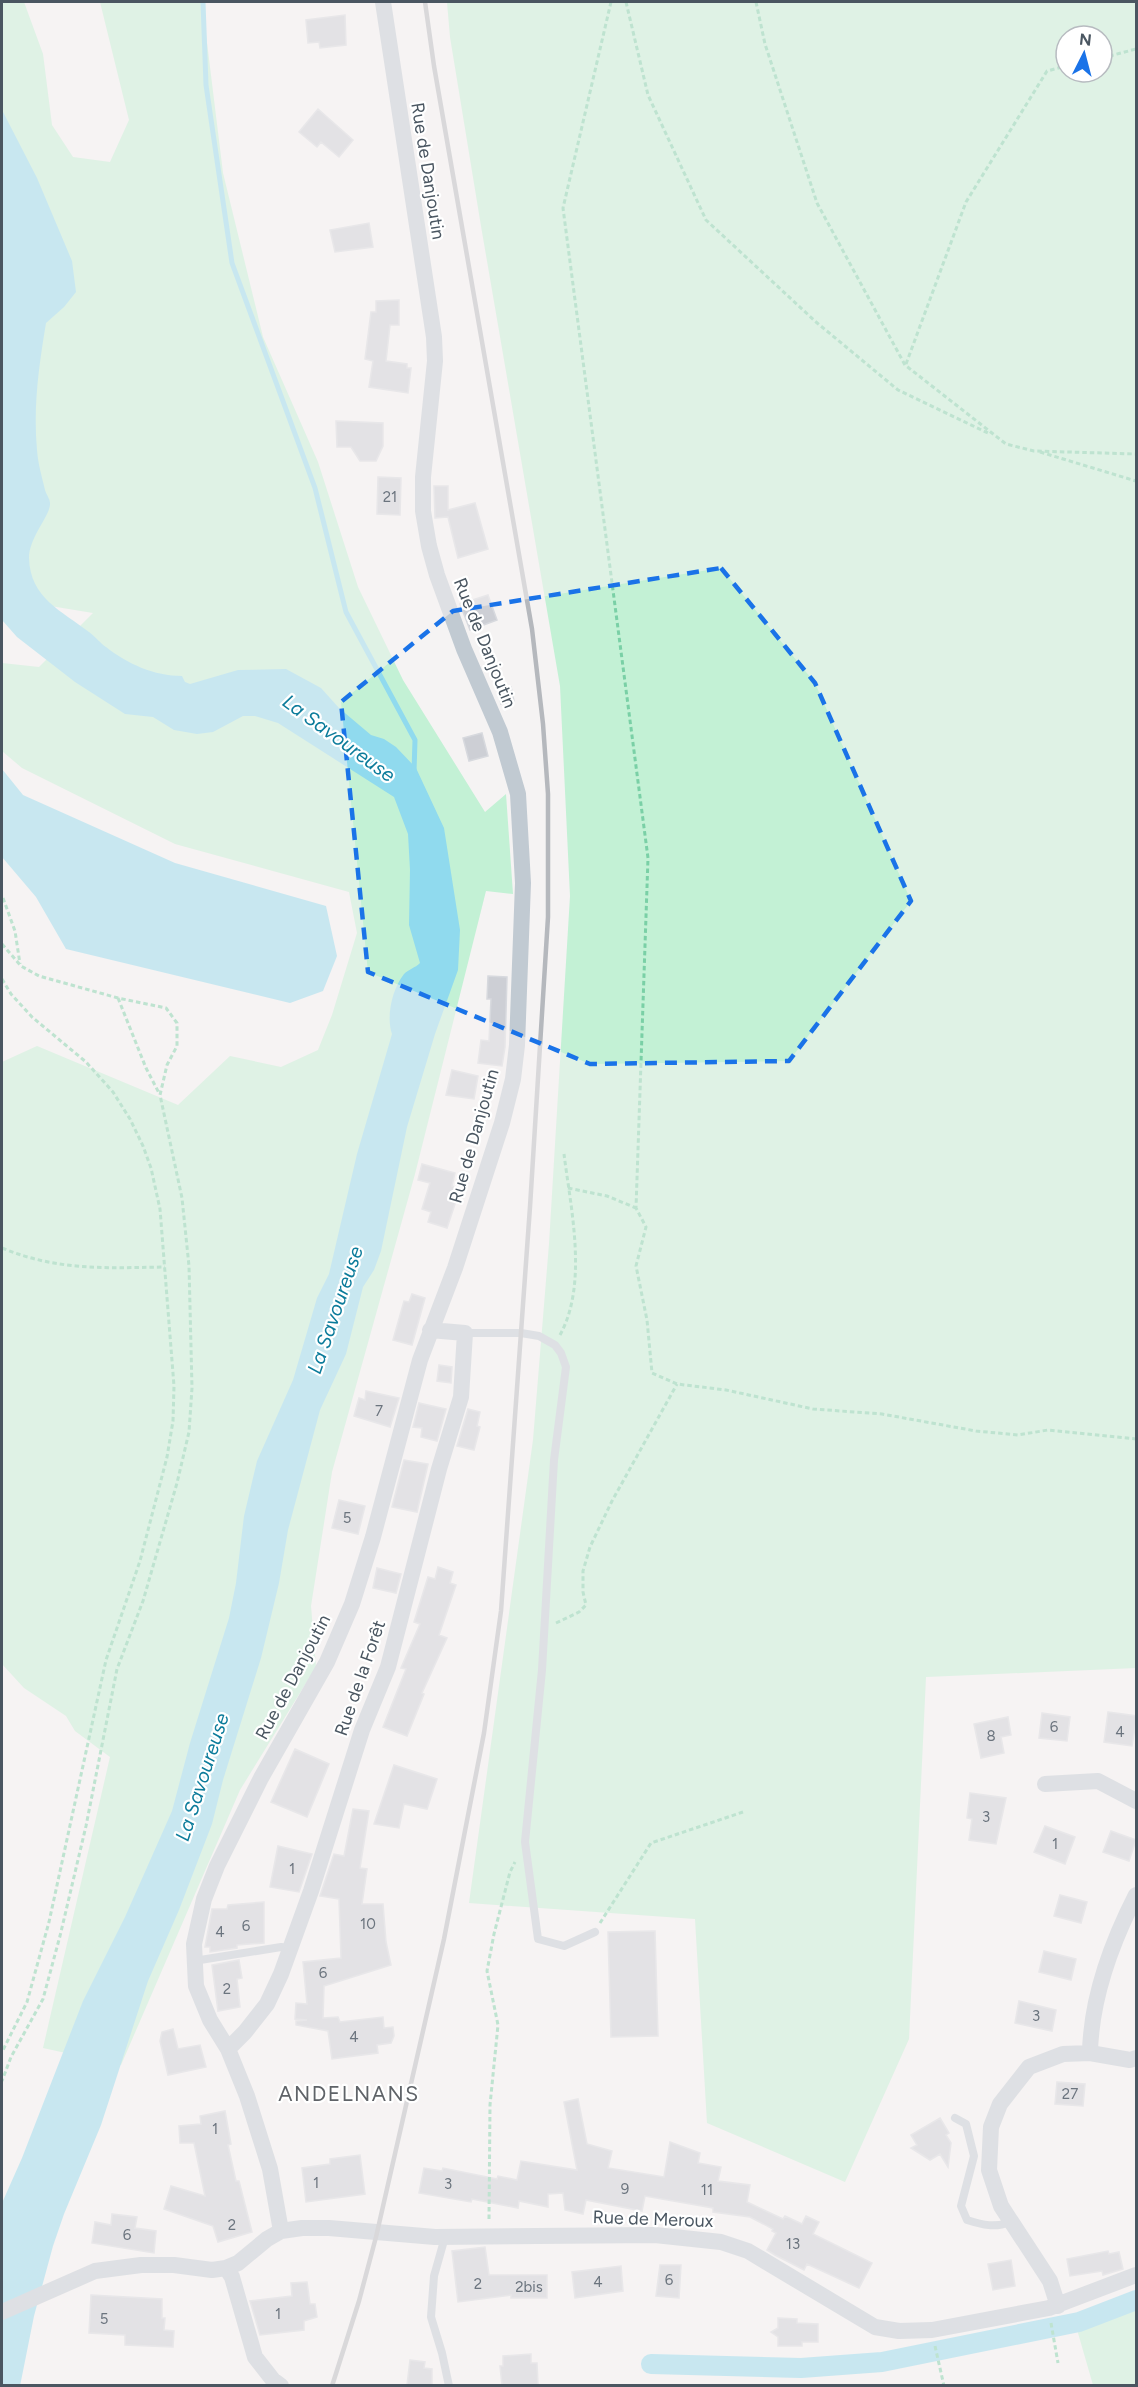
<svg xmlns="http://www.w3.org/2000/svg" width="1138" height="2387" viewBox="0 0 1138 2387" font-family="Figtree,sans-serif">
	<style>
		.green { fill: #c3f1d5; fill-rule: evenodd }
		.water { fill: #90daee }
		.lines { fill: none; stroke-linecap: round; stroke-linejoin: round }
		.stream { stroke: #90daee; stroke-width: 5 }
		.canal { stroke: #90daee; stroke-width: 20 }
		.building { fill: #cdcfd5; stroke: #d7d9de; stroke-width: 1.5 }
		.path { stroke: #7ad0a6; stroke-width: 3; stroke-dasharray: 4.5 3; stroke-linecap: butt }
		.lane { stroke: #c1cad2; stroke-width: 8 }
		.street { stroke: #c1cad2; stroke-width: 16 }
		.rail { stroke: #b5b8bd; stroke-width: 4.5 }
		.marked { fill: none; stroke: #1a73e8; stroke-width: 4.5; stroke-dasharray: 12 8; stroke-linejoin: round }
		.labels { text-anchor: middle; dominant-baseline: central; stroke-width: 4.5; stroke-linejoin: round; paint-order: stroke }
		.number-label { font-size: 15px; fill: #6b747e }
		.street-label { font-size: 18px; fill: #4a5661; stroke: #fff }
		.water-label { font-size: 20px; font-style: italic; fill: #0c7c9b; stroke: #fff }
		.quarter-label { font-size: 21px; letter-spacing: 1.5px; fill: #5f6368; stroke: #fff }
	</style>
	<rect width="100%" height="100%" fill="#f5f3f3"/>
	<!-- green -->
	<path class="green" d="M2 2H24L43 54 52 125 73 157 110 162 129 120 100 2H202L223 173 263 337 318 462 358 587 403 680 485 812 506 794 513 894 486 891 415 1174 332 1472 311 1606 316 1667 240 1790 121 2065 43 2048 110 1757 75 1731 66 1716 24 1688 2 1664V1062L37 1046 178 1105 230 1056 281 1067 318 1050 332 1015 357 933 349 892 175 844 22 768 2 751V663L39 667 93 613 2 598Z
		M447 2H1136V1668L926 1677 909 2039 845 2182 707 2123 695 1919 469 1903 533 1440 549 1244 570 896 560 686 481 226 450 37ZM1066 36H1102V72H1066Z
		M1136 2294V2385H1093L1076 2326 1080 2316Z"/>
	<!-- water -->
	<path class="water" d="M2 110 37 178 72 261 76 292 64 307 46 323C39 365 33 407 37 450 38 464 42 477 45 490 46 494 50 499 50 503 51 515 29 537 29 558 30 598 62 611 89 632 96 637 100 643 106 647 128 664 154 676 182 676L185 682 190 684 238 670 286 669 321 688 339 708 371 735 384 739 396 747 416 768 444 828 460 930 458 970 435 1034 407 1127 381 1251 374 1270 363 1287 346 1354 320 1410 288 1530 279 1583 261 1658 223 1780 212 1824 179 1910 148 1981 101 2125 64 2214 53 2246 34 2316 20 2386 2 2385V2203L22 2158 83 2001 125 1917 172 1811 190 1743 229 1618 236 1583 244 1516 257 1461 293 1380 317 1298 329 1274 357 1154 392 1034C386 1017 392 989 404 974 409 969 415 968 420 963L409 925 410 870 408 834 394 797 278 723 255 716H243L213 732 197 734 174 730 153 717 125 714 75 682 17 637 2 620Z
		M2 769 23 795 175 863 326 906 337 956 323 991 290 1003 66 949 36 897 2 857Z"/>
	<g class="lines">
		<!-- stream -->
		<path class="stream" d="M203 2 206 85 232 263 315 488 346 612 415 740 414 772"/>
		<!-- canal -->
		<path class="canal" d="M651 2364 801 2368 882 2362 1079 2322 1136 2300"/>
	</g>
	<!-- building -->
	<path class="building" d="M345 15 346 45 320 48 319 42 308 43 306 20Z
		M318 109 353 140 339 157 321 142 317 147 299 132Z
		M369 223 373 247 335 252 330 230Z
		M399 300V325H390L386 361 407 364V368H411L408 393 369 387 373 361 365 359 371 312H376V301Z
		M336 421 383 423V446L376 461H360L351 447H337Z
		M378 477 401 478 400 515 377 514Z
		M434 486H448V510L475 503 488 549 458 558 448 517 435 518Z
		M488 595 497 620 470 630 460 604Z
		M511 687 514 701 501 704 498 690Z
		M482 733 488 756 469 761 463 738Z
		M488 976 507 977 505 1047 502 1066 478 1063 481 1040 489 1041 491 999H487Z
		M452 1070 478 1076 474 1099 446 1095Z
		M422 1164 455 1173 452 1186 460 1189 447 1228 428 1222 431 1212 422 1209 430 1183 418 1180Z
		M412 1294 425 1298 412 1345 393 1340 404 1301 409 1302Z
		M439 1365 452 1367 451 1383 437 1381Z
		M366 1391 399 1398 390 1427 354 1416 359 1398 365 1400Z
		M419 1403 446 1409 437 1441 421 1437 422 1428 413 1427Z
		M468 1409 480 1412 477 1426 480 1427 474 1450 457 1446Z
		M404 1460 428 1464 417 1512 392 1507Z
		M339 1500 365 1506 358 1534 332 1528Z
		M438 1567 453 1572 450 1583 456 1585 439 1635 447 1638 422 1693 424 1694 407 1736 383 1727 406 1669 401 1668 420 1624 414 1622 428 1577 435 1579Z
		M377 1568 401 1574 396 1593 373 1588Z
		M1108 1712 1137 1716 1132 1746 1104 1742Z
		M1042 1713 1070 1717 1067 1741 1039 1738Z
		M1008 1717 1011 1735 1001 1737 1004 1753 981 1758 974 1724Z
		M295 1749 329 1764 307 1817 271 1802Z
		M394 1765 437 1779 427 1809 404 1804 399 1828 374 1824Z
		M970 1793 1006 1798 996 1844 969 1840 972 1819 967 1818Z
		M353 1809 369 1811 360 1868 367 1869 362 1904H383L386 1942 391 1965 324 1986 323 2018 338 2017 340 2022 383 2017 384 2028 393 2027 394 2036 391 2043 377 2045 378 2053 332 2059 328 2031 296 2025V2021L307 2020 295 2019 296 2003 307 2004 303 1962 341 1958 339 1899 320 1896 334 1854 344 1856Z
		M1045 1826 1075 1837 1065 1864 1034 1852Z
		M1111 1831 1136 1840 1129 1861 1103 1852Z
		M278 1846 312 1854 299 1892 270 1887Z
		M1060 1895 1087 1902 1081 1923 1054 1916Z
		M264 1902V1943L237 1945V1948L210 1952V1947H205L212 1909H227L228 1905Z
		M655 1931 658 2036 611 2037 608 1932Z
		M1044 1951 1076 1959 1071 1980 1039 1972Z
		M239 1960 242 1978 237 1979 240 2007 218 2011 212 1965Z
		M1019 2001 1056 2010 1052 2031 1015 2023Z
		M173 2029 178 2049 200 2045 206 2067 168 2075 160 2041 162 2032Z
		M1057 2082 1085 2084 1083 2106 1055 2104Z
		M578 2099 587 2144 612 2151 608 2168 664 2177 670 2142 700 2153 698 2163 721 2167 718 2181 750 2185 747 2202 783 2219 785 2216 802 2224 806 2216 819 2222 813 2234 872 2263 859 2288 807 2264 804 2270 775 2255 767 2250 776 2233 772 2231 773 2229 750 2217 713 2212V2208L645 2196 642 2211 586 2200 583 2214 565 2210 563 2193 548 2194V2207L519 2201 518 2208 472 2199 471 2202 419 2193 424 2168 442 2171 443 2168 497 2179 498 2176 517 2180 521 2161 577 2170 564 2102Z
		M225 2111 231 2144 228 2145 236 2181H239L252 2232 218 2242 213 2226 164 2209 171 2186 205 2196 194 2143H180L179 2126 201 2124 200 2116Z
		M940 2118 949 2133 946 2135 951 2143 948 2167 940 2154 930 2160 911 2148 917 2145 911 2135Z
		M360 2155 365 2194 306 2202 302 2168 330 2164V2159Z
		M112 2214 137 2217 135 2228 156 2231 154 2253 92 2243 95 2222 111 2225Z
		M485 2247 489 2275H547V2298H511V2295L458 2302 452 2251Z
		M1108 2251 1109 2254 1119 2252 1123 2269 1103 2275 1102 2271 1070 2276 1067 2259Z
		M1011 2260 1015 2286 993 2290 988 2264Z
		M660 2265H681L679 2298 656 2296Z
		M621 2266 623 2291 575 2298 572 2272Z
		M307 2282 310 2304H315L317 2317 304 2321V2330L260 2335 250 2301 292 2296 291 2283Z
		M91 2295 162 2299V2318H165L164 2330 174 2331 173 2347 125 2345V2335L89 2333Z
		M778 2318 797 2319V2323L818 2324V2342H802V2346H778V2337L771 2332 778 2328Z
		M531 2354V2363H537L538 2385H502L500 2366H503V2356Z
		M410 2360 425 2362 424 2368 432 2369V2385H407Z"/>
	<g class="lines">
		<!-- path -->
		<path class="path" d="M611 2 563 208 648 858 636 1208 646 1227 636 1266 647 1320 652 1373 677 1384 726 1390 813 1409 882 1414 976 1431 1018 1435 1048 1430 1136 1439
			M626 2 648 95 706 220 816 322 898 390 990 434
			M756 2 765 44 817 203 905 365 1006 444 1034 451 1136 454
			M1102 58 1136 49
			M906 364 966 202 1047 71 1066 66
			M1040 452 1136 481
			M3 898 15 931 20 964
			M2 944 21 966 39 976 118 998 166 1008 177 1023V1046L167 1065 160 1095 182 1198 189 1266 192 1388 189 1432 177 1483 143 1601 117 1669 86 1826 60 1936 43 1999 11 2057 2 2081
			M2 979 11 994 32 1017 86 1062 113 1092 130 1119 143 1146 151 1168 160 1209 174 1386 173 1421 167 1457 140 1561 106 1660 49 1922 27 2002 2 2052
			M118 998 146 1068 159 1093
			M568 1188 607 1196 636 1208
			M2 1248C58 1271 105 1268 165 1267
			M560 1335C588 1284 571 1210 564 1154
			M556 1623 579 1612 586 1605 583 1592V1571L590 1547 612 1501 677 1384
			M600 1923 651 1843 743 1812
			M489 2219 490 2105 498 2025 487 1971 494 1934 510 1872 515 1862
			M1051 2323 1058 2363
			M935 2346 944 2386"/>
		<!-- lane -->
		<path class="lane" d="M465 1333H521L539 1336 555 1345 561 1353 566 1367 554 1460 542 1670 525 1842 538 1939 564 1946 595 1932
			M194 1961 281 1947 290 1948
			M955 2118 966 2124 974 2156 961 2206 967 2220C983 2225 995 2228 1010 2222
			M445 2237 434 2276 431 2317 442 2353 449 2386"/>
		<!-- street -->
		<path class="street" d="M1045 1784 1098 1781 1136 1801
			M228 2049 245 2032 267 2004 281 1974 311 1891 362 1730 388 1667 439 1469 461 1397 465 1333 430 1330
			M1090 2053C1091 1999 1112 1942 1136 1895
			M281 2231 270 2169 247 2096 228 2049 210 2020 196 1986 194 1944 204 1899 217 1866 261 1778 327 1662 352 1604 373 1537 420 1360 455 1268 502 1123 513 1079 517 1045 523 883 518 794 500 732 464 649 437 575 429 546 423 511V477L435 361 434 337 383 2
			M226 2268 232 2277 255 2357 273 2380 281 2386
			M1058 2306 1050 2281 1001 2206 989 2170 991 2127 1000 2104 1029 2067 1063 2054 1090 2053 1130 2060 1136 2058
			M2 2312 95 2271 141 2265H174L212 2270 226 2268 238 2263 267 2239 281 2231 302 2228H329L435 2237 655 2235 721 2242 748 2251 875 2327 899 2331 932 2330 1049 2308 1136 2275"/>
		<!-- rail -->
		<path class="rail" d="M332 2386 359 2301 376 2237 444 1939 484 1733 501 1611 530 1207 548 917V794L543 724 532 629 434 66 425 2"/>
	</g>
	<!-- marked area -->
	<path d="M0 0H1138V2387H0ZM721 568 815 683 911 901 789 1061 590 1064 368 972 341 702 453 611Z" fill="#f5f3f3" fill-opacity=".55" fill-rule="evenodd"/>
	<path class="marked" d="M721 568 815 683 911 901 789 1061 590 1064 368 972 341 702 453 611Z"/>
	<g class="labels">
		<!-- number labels -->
		<g class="number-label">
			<text x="390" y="497">21</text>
			<text x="379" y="1411">7</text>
			<text x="347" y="1518">5</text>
			<text x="1054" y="1727">6</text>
			<text x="1120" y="1732">4</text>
			<text x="991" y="1736">8</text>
			<text x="986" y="1817">3</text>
			<text x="1055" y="1844">1</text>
			<text x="292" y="1869">1</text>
			<text x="368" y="1924">10</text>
			<text x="246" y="1926">6</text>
			<text x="220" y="1932">4</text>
			<text x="323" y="1973">6</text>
			<text x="227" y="1989">2</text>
			<text x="1036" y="2016">3</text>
			<text x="354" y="2037">4</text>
			<text x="1070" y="2094">27</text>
			<text x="215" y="2129">1</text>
			<text x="316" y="2183">1</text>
			<text x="448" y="2184">3</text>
			<text x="625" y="2189">9</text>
			<text x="707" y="2190">11</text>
			<text x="232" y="2225">2</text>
			<text x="127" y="2235">6</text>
			<text x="793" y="2244">13</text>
			<text x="669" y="2280">6</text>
			<text x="598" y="2282">4</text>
			<text x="478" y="2284">2</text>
			<text x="529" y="2287">2bis</text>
			<text x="278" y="2314">1</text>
			<text x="104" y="2319">5</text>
		</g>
		<!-- street labels -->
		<g class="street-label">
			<text transform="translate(428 171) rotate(81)">Rue de Danjoutin</text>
			<text transform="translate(485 643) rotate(68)">Rue de Danjoutin</text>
			<text transform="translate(474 1136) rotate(-74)">Rue de Danjoutin</text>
			<text transform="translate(293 1677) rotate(-62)">Rue de Danjoutin</text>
			<text transform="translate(360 1678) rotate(-71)">Rue de la Forêt</text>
			<text transform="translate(653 2219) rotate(2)">Rue de Meroux</text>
		</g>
		<!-- water labels -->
		<g class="water-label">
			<text transform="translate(339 738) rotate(36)">La Savoureuse</text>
			<text transform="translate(335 1310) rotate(-71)">La Savoureuse</text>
			<text transform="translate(202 1777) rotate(-72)">La Savoureuse</text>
		</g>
		<!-- quarter labels -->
		<g class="quarter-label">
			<text x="349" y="2093">ANDELNANS</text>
		</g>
	</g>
	<!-- border -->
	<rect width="1138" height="2387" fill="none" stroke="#4a5661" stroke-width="6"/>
	<!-- north arrow -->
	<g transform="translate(1084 54) rotate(6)"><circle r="28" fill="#ffffff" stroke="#b7bbc0" stroke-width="1.5"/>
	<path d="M0-4.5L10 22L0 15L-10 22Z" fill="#1a73e8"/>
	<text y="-9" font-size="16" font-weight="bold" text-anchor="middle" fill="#4a5661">N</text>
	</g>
</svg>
